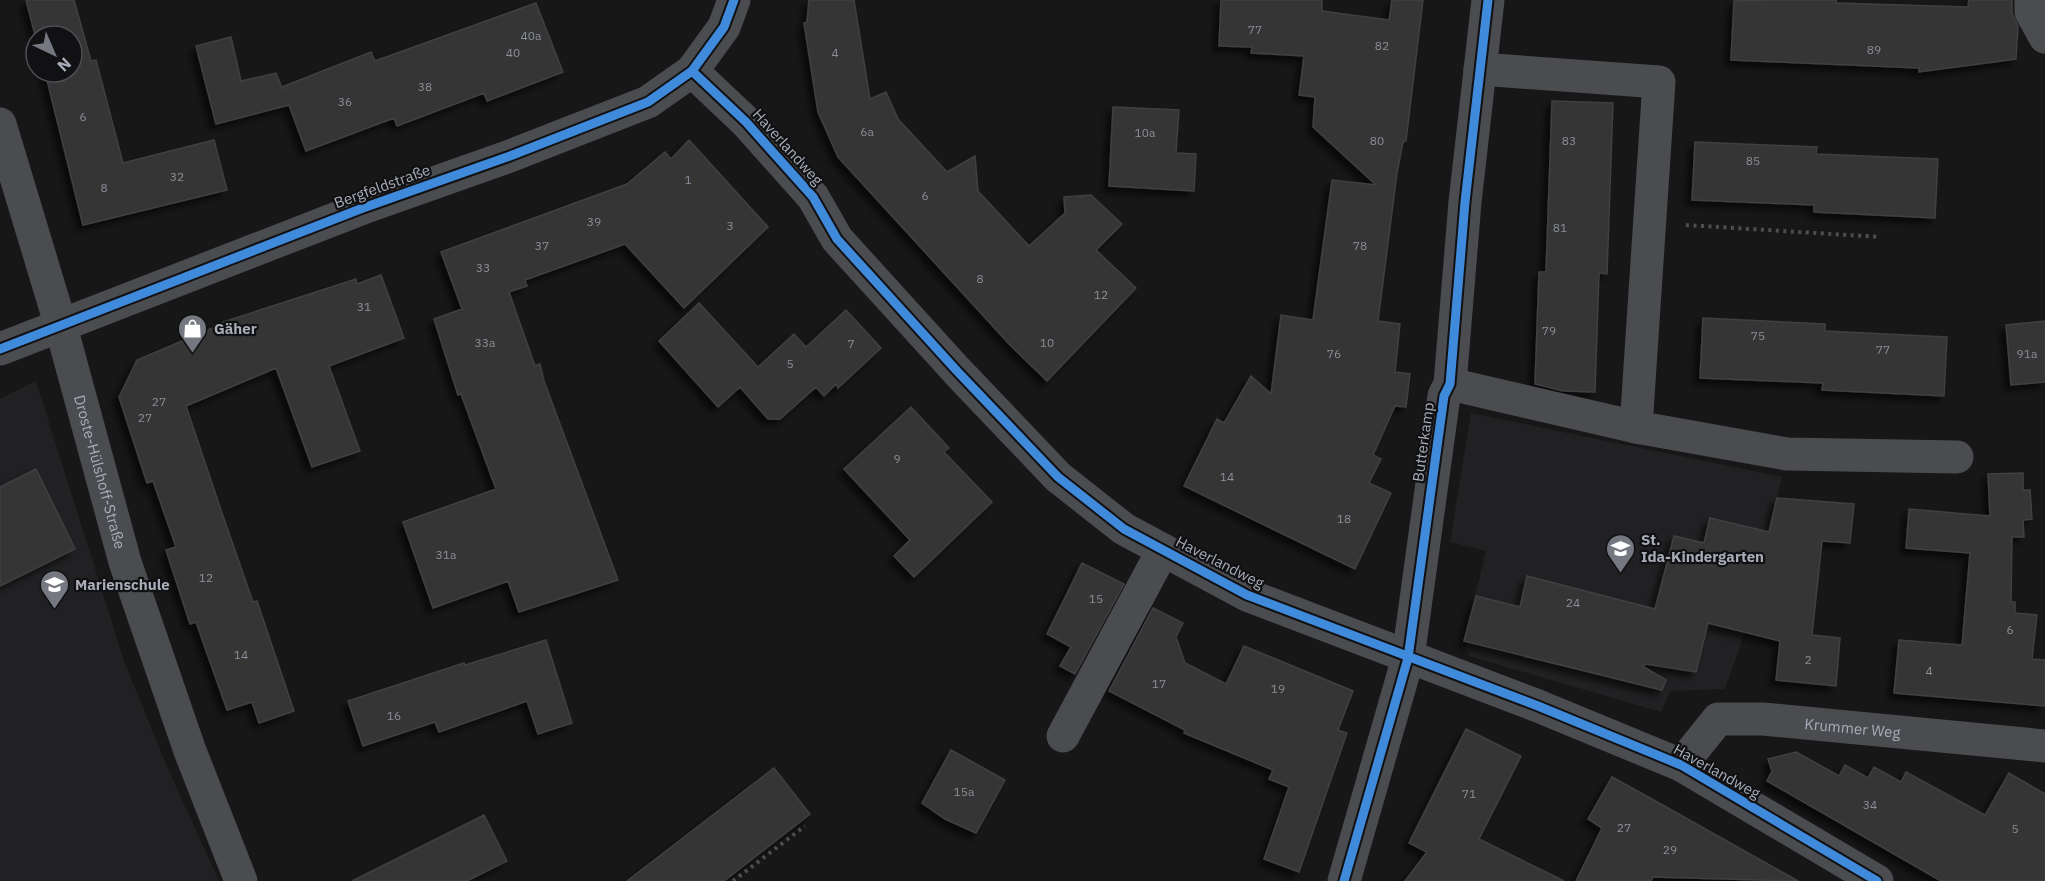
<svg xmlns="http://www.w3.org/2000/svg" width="2045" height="881" viewBox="0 0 2045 881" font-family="'IBM Plex Sans',sans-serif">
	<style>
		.built { fill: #212123 }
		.building { fill: #353536; stroke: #3f4043; stroke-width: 1.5; filter: url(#shadow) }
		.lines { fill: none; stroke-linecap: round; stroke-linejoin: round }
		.path { stroke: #4d4e52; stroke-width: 4; stroke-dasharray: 3 4.5; stroke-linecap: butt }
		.minor { stroke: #4b4c50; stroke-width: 33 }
		.cycleway-casing { stroke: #111113; stroke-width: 13 }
		.cycleway { stroke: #408adc; stroke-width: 9 }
		.labels { text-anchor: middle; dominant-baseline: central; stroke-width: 4.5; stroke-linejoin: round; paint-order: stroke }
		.number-label { font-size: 12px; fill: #8b8f98 }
		.street-label { font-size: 15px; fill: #a8adb8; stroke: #111113 }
		.poi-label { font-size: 15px; font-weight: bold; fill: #a8adb8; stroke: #111113; text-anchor: start }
	</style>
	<defs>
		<filter id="shadow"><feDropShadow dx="-5.5" dy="5.5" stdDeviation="3" flood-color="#0009"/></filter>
	</defs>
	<rect width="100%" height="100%" fill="#171717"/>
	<!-- built -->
	<path class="built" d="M36 381 124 661 166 764 219 881H0V399Z
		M1471 413 1782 477 1745 632 1725 689 1670 691 1661 712 1469 656 1464 641 1486 551 1450 542Z"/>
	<!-- building -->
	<path class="building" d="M26 0H74L91 61 96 60 123 163 214 140 227 190 83 225 45 72H72V36H36V39Z
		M809 0H854L870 99 886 92 898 119 947 172 975 156 978 191 1029 246 1065 213 1064 197 1091 195 1122 224 1096 250 1136 288 1047 381 1010 345 838 157 818 112 804 23 807 22Z
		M1221 0H1322V11L1389 20 1392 0H1423L1406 141 1403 142 1397 173 1378 321 1400 324 1395 372 1410 374 1406 407 1395 406 1373 455 1381 459 1369 483 1391 493 1355 569 1184 486 1217 419 1224 423 1251 376 1271 394 1281 315 1313 320 1332 180 1376 185 1313 127 1315 97 1299 95 1304 56 1251 53 1252 47 1219 46Z
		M1770 0H1836V3L1968 7 1969 0H2012V13L2018 26 2016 59 1919 72V68L1731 60 1734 1Z
		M536 3 563 72 487 101 484 93 397 126 394 118 306 151 289 105 216 124 196 46 231 37 241 81 276 73 283 90 282 87 371 52 375 61Z
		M1552 101 1613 103 1607 274 1599 273 1595 392 1563 391 1535 384 1539 272H1546Z
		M1113 107 1179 110 1176 153 1196 154 1194 191 1109 186Z
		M689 140 768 227 684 308 625 244 525 280 527 286 509 292 535 366 540 364 544 381 618 580 519 612 508 581 433 608 403 522 496 489 461 394 458 395 434 319 462 309 441 252 627 184 665 152 671 159Z
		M1695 142 1817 147 1816 154 1938 159 1935 218 1814 212V205L1692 200Z
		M381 275 404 338 329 366 360 451 312 467 276 368 186 406 222 513 253 602 257 601 294 711 259 723 252 702 227 710 196 622 190 624 166 550 176 547 153 481 147 483 119 397 137 360 215 327 214 325 356 279 357 284Z
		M699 303 758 367 794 334 806 347 846 310 881 348 838 388 836 384 824 396 816 387 780 419H768L740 387 718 407 659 341Z
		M1703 318 1825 324V331L1947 337 1944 396 1822 390 1823 383 1700 378Z
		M2045 321V382L2011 385 2006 325Z
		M911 407 949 448 944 452 992 502 914 577 894 556 910 540 844 469Z
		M36 469 75 549 0 586V487Z
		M2023 473V490H2030L2032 519 2023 520 2024 537H2012L2011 602H2015V613L2037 615 2032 659 2045 660V706L1894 693 1899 640 1962 645 1970 553 1906 548 1909 509 1990 516 1988 474Z
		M1777 498 1854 504 1850 543 1822 541 1812 635 1840 638 1836 686 1776 680 1780 641 1708 623 1696 672 1646 664 1642 666 1666 680 1662 690 1464 641 1476 596 1520 607 1527 576 1655 609 1674 536 1704 543 1710 518 1769 532Z
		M1082 563 1124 584 1075 674 1060 666 1071 647 1047 634Z
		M1153 608 1183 623 1176 637 1185 663 1226 684 1244 646 1353 691 1338 730 1347 733 1299 872 1264 859 1289 787 1269 779 1273 770 1184 733 1185 730 1109 691Z
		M546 640 572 723 538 734 527 701 439 732 435 722 363 746 348 701 464 663 465 665Z
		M1466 729 1521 756 1479 839 1564 881H1405L1427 852 1409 843Z
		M951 750 1005 780 976 833 945 819 922 803Z
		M1796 752 1839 776 1845 765 1868 778 1874 767 1901 782 1906 772 1985 815 2009 773 2045 794V881H1941L1767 781 1772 771 1768 759Z
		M774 768 810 814 724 881H627Z
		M1612 777 1659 803 1798 881 1653 877 1651 881H1576L1602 828 1588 819Z
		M484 815 507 861 467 881H352Z"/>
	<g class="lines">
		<!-- path -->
		<path class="path" d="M1686 225 1880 237
			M733 881 805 826"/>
		<!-- minor -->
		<g class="minor">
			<path d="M2031 0V12L2045 37"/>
			<path d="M692 71 746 122 813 197 837 239 957 371 1058 477 1124 529 1247 595 1538 706 1681 765 1877 881"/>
			<path id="s1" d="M0 124 60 323 125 562 190 751 241 881"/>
			<path d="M0 349 363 208 510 156 648 102 692 71 724 27 734 0"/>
			<path d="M1450 384 1636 427 1659 82 1480 69"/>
			<path d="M1636 427 1787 454 1957 457"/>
			<path d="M1063 736 1163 550"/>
			<path id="s2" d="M1681 765 1718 719H1763L2045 746"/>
			<path d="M1344 881 1408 658 1444 396 1450 384 1465 202 1488 0"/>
		</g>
		<defs>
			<path id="cycleway" d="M692 71 746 122 813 197 837 239 957 371 1058 477 1124 529 1247 595 1538 706 1681 765 1877 881
				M0 349 363 208 510 156 648 102 692 71 724 27 734 0
				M1344 881 1408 658 1444 396 1450 384 1465 202 1488 0"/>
		</defs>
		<!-- cycleway casing -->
		<use href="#cycleway" class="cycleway-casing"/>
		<!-- cycleway -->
		<use href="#cycleway" class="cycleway"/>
	</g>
	<!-- icons -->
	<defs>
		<symbol id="shop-pin" viewBox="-11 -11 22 30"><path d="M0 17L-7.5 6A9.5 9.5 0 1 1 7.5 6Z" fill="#757880" stroke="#111113"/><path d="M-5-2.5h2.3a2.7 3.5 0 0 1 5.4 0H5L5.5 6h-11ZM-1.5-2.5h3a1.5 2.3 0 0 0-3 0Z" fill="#fff"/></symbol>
		<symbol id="school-pin" viewBox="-11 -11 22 30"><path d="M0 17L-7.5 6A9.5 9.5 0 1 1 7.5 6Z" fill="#757880" stroke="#111113"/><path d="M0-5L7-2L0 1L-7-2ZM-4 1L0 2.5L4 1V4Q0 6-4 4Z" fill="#fff"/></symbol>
	</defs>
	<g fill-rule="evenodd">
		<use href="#shop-pin" x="176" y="312" width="33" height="45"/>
		<use href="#school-pin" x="1604" y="532" width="33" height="45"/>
		<use href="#school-pin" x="38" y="568" width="33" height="45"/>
	</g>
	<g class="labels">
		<!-- number labels -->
		<g class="number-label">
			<text x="1255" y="29">77</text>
			<text x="531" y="35">40a</text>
			<text x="1382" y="45">82</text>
			<text x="1874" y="49">89</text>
			<text x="513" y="52">40</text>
			<text x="835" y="52">4</text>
			<text x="425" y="86">38</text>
			<text x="345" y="101">36</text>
			<text x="83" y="116">6</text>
			<text x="867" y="131">6a</text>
			<text x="1145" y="132">10a</text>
			<text x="1377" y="140">80</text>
			<text x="1569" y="140">83</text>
			<text x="1753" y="160">85</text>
			<text x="177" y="176">32</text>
			<text x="688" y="179">1</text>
			<text x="104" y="187">8</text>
			<text x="925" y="195">6</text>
			<text x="594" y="221">39</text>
			<text x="730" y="225">3</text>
			<text x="1560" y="227">81</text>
			<text x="542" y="245">37</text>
			<text x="1360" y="245">78</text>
			<text x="483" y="267">33</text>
			<text x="980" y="278">8</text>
			<text x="1101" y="294">12</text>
			<text x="364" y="306">31</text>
			<text x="1549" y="330">79</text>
			<text x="1758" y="335">75</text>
			<text x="485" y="342">33a</text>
			<text x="1047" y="342">10</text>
			<text x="851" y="343">7</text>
			<text x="1883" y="349">77</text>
			<text x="1334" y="353">76</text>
			<text x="2027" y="353">91a</text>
			<text x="790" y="363">5</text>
			<text x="159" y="401">27</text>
			<text x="145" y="417">27</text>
			<text x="897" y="458">9</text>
			<text x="1227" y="476">14</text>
			<text x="1344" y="518">18</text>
			<text x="446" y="554">31a</text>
			<text x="206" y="577">12</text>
			<text x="1096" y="598">15</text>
			<text x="1573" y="602">24</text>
			<text x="2010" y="629">6</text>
			<text x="241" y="654">14</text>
			<text x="1808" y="659">2</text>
			<text x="1929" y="670">4</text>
			<text x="1159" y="683">17</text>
			<text x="1278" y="688">19</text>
			<text x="394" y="715">16</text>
			<text x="964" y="791">15a</text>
			<text x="1469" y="793">71</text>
			<text x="1870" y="804">34</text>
			<text x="1624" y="827">27</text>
			<text x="2015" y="828">5</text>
			<text x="1670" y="849">29</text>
		</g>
		<!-- street labels -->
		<g class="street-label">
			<text transform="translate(788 147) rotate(48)">Haverlandweg</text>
			<text transform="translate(382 186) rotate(-20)">Bergfeldstraße</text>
			<text transform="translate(1423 442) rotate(-82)">Butterkamp</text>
			<text stroke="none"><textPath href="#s1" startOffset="362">Droste-Hülshoff-Straße</textPath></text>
			<text transform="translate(1220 562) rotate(27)">Haverlandweg</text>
			<text stroke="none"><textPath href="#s2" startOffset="194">Krummer Weg</textPath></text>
			<text transform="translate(1717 771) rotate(29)">Haverlandweg</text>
		</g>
		<!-- poi labels -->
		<g class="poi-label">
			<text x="214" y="328">Gäher</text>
			<text x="1641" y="539">St.<tspan x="1641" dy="17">Ida-Kindergarten</tspan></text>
			<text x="75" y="584">Marienschule</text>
		</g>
	</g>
	<!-- north arrow -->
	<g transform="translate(54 54) rotate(136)"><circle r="28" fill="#111113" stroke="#4d4f55" stroke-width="1.5"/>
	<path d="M0-4.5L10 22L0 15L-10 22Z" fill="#757880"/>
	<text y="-9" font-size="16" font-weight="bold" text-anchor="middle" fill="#a8adb8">N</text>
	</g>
</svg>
